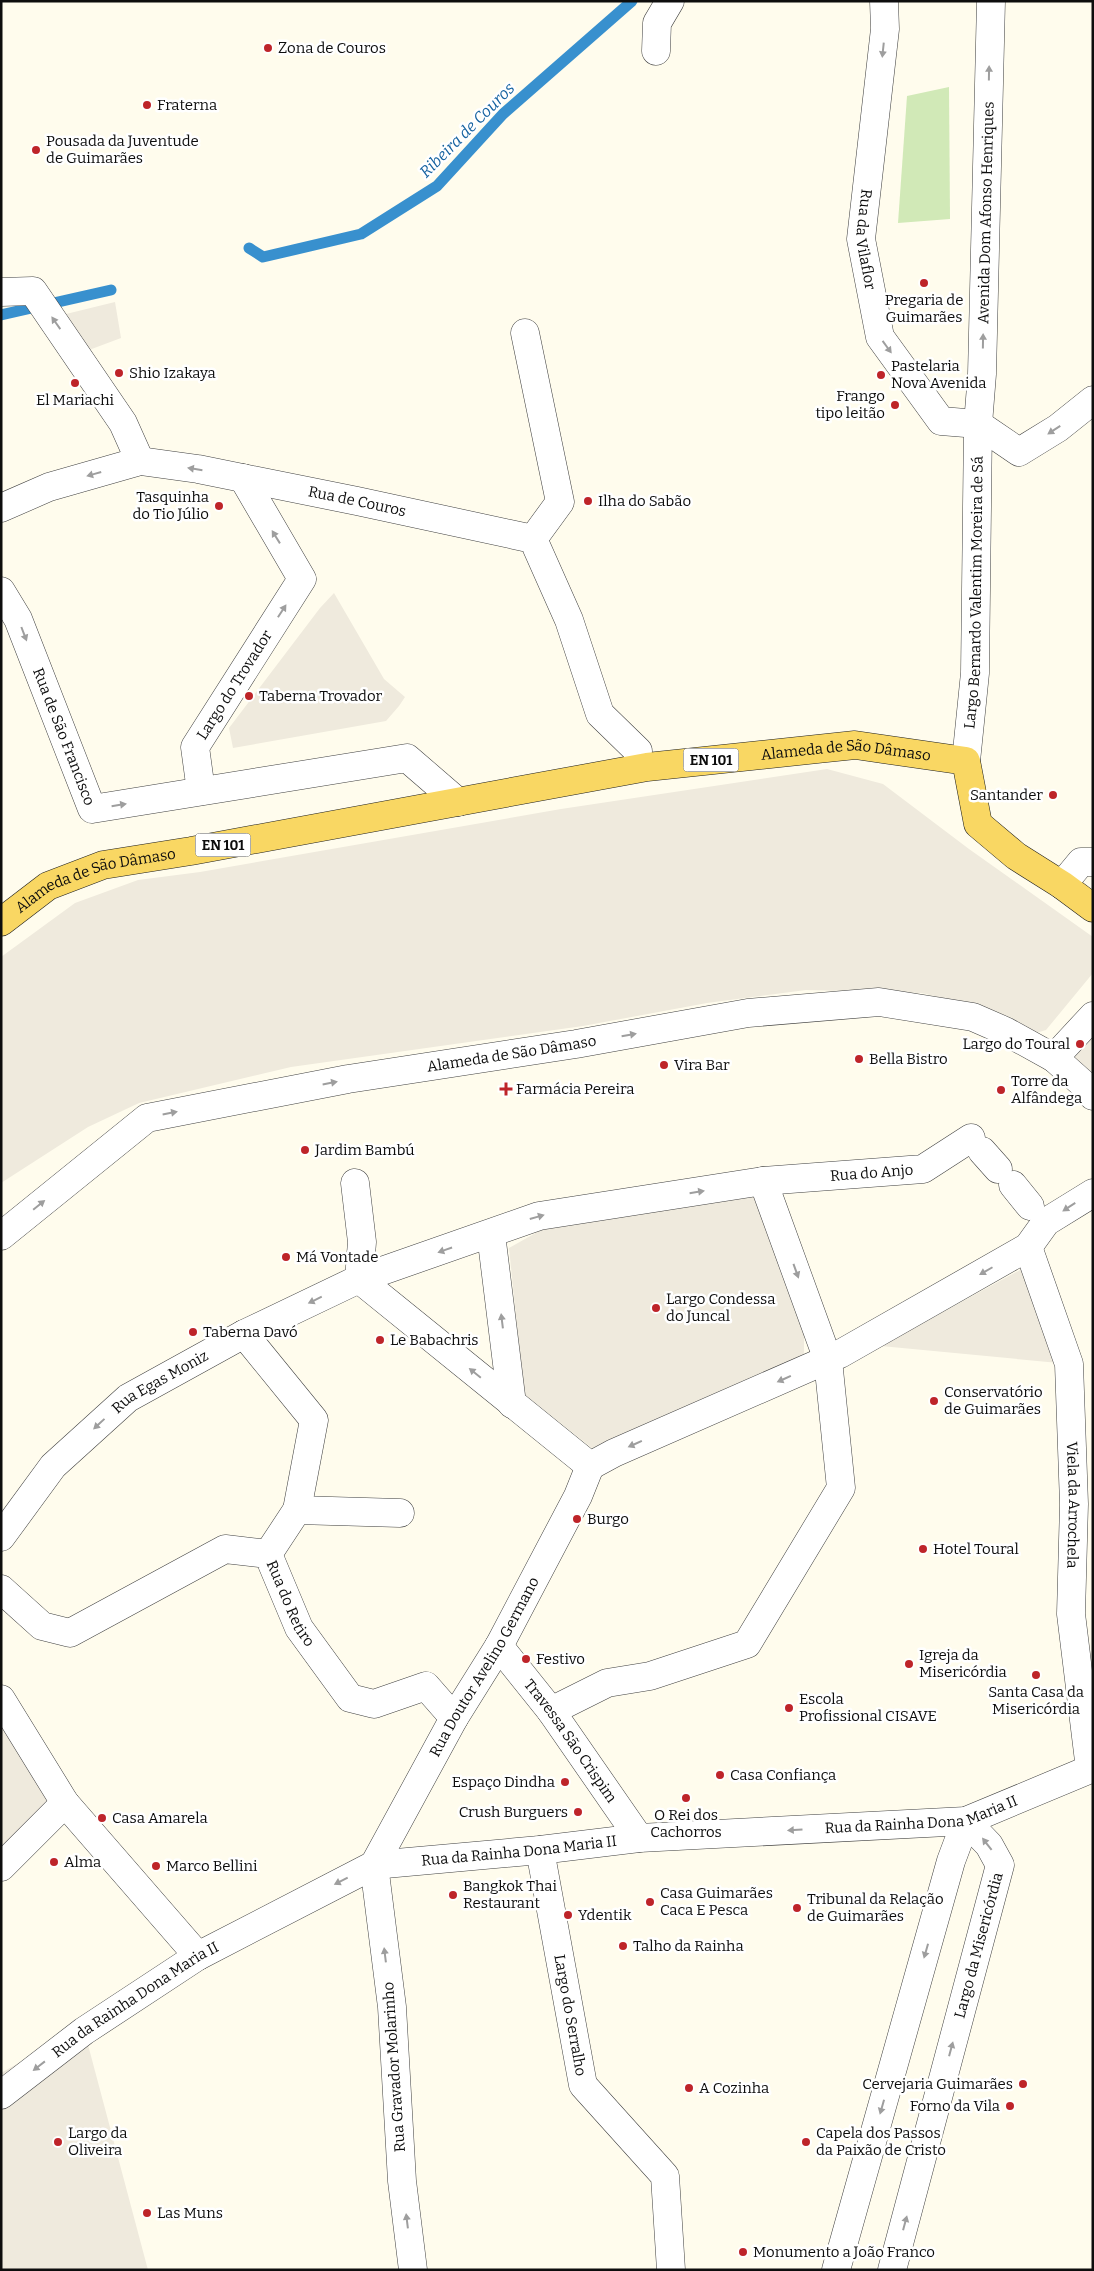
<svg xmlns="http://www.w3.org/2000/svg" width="1094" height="2271" viewBox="0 0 1094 2271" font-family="Bitter,serif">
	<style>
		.green { fill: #d1e9b7 }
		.plaza { fill: #efeadd }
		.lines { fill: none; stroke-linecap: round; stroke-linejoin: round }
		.stream { stroke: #3890ce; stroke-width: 11 }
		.minor-casing { stroke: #404040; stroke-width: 29 }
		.major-casing { stroke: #1e1e1e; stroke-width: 29 }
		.minor { stroke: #fff; stroke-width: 28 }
		.major { stroke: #f9d763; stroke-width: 28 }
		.oneway { fill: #9e9e9e }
		.poi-dot { fill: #be2429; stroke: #fff; stroke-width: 2 }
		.labels { text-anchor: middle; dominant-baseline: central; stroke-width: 5; stroke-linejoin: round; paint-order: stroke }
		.shield { fill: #fff; stroke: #565656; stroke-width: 1 }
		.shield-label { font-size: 14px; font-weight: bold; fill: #0d0d0d }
		.poi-label { font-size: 15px; fill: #0d0d0d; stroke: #fff; text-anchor: start }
		.street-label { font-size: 15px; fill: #0d0d0d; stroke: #fff }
		.water-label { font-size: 16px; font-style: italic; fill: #1562a0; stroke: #fff }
	</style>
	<rect width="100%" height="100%" fill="#fffced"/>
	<!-- green -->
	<path class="green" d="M949 87 950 219 898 223 907 96Z"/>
	<!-- plaza -->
	<path class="plaza" d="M115 302 121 338 89 350 66 314Z
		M334 593 384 679 405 697 399 706 386 721 233 748 229 728 320 608Z
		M827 769 883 784 969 849 1093 937V973L1046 1030 1036 1033 1010 1017 985 1008 922 993 806 990 707 1003 583 1026 291 1067 139 1103 88 1127 1 1183V957L75 903 138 880 200 872 561 809Z
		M1093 1016V1096L1054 1058Z
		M754 1196 789 1282 804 1334V1359L592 1448 524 1394 509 1248 541 1230Z
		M1031 1264 1069 1364 881 1346Z
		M1 1702 68 1815 1 1882Z
		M83 2026 148 2270H1V2073Z"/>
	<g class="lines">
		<!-- stream -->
		<path class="stream" d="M249 248 263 257 361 234 437 186 503 114 632 1
			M1 315 111 290"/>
		<defs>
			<g id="minor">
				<path id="s1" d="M884 1 885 29 861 239 880 337 941 421 978 424 1019 452 1058 428 1093 400"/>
				<path d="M656 51 657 23 670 1"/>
				<path d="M1 292 33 291 123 423 140 461"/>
				<path d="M525 333 560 502 533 539"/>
				<path id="s2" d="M1 508 49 487 140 461 198 469 357 501 533 539 569 620 600 714 638 751"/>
				<path id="s3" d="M1 591 18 619 92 809 407 758 458 802"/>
				<path id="s4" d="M966 761 975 673 978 424 982 374 991 1"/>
				<path id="s5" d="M201 791 195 747 302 579 243 478"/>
				<path d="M1062 885 1081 862H1093"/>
				<path d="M1054 1058 1093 1016"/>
				<path d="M982 1151 998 1169"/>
				<path id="s6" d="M763 1181 923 1169 971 1138"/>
				<path d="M355 1183 362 1242 359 1279"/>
				<path d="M1013 1185 1030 1206"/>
				<path d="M491 1234 512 1404"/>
				<path id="s7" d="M1 1236 147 1118 348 1079 576 1044 748 1013 879 1002 973 1017 1005 1031 1054 1058 1090 1090 1093 1096"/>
				<path id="s8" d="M1028 1247 1069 1364 1074 1504 1071 1614 1090 1769"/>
				<path d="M359 1279 590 1466 614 1453 840 1354 1028 1247 1046 1222 1093 1193"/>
				<path d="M244 1334 314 1420 297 1510"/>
				<path id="s9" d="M1 1537 53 1466 128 1398 244 1334 359 1279 539 1216 763 1181 828 1360 841 1488 747 1644 650 1676 607 1683 551 1711"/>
				<path d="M268 1554 297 1510 400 1513"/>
				<path id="s10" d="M1 1589 42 1626 70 1633 225 1549 268 1554 299 1628 350 1698 374 1704 426 1686 454 1718"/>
				<path id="s11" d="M499 1646 551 1711 639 1838"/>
				<path d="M1 1699 65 1803 198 1956"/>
				<path id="s12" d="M540 1850 583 2085 665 2176 671 2270"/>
				<path d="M1 1867 65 1803"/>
				<path id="s13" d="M1 2095 84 2031 198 1956 374 1865 540 1850 639 1838 966 1821 1093 1768"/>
				<path id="s14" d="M413 2270 402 2181 392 2007 374 1865 454 1718 499 1646 578 1496 590 1466"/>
				<path d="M836 2270 951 1861 966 1821"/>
				<path id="s15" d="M892 2270 1000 1865 989 1845 966 1821"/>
			</g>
			<g id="major">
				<path id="s16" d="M1 922 48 886 103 865 191 851 647 767 855 745 966 761 978 824 1016 856 1062 885 1093 908"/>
			</g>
		</defs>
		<!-- minor casing -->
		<use href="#minor" class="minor-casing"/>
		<!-- major casing -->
		<use href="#major" class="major-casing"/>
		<!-- minor -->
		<use href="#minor" class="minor"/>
		<!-- major -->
		<use href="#major" class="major"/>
	</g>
	<!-- one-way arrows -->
	<defs><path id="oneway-solid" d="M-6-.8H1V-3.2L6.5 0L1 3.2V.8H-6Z" transform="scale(1.25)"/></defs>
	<g class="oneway">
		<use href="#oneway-solid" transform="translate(883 50) rotate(96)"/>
		<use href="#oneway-solid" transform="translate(989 73) rotate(-89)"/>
		<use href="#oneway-solid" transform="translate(56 323) rotate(-125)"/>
		<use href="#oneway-solid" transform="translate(983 341) rotate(-89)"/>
		<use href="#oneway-solid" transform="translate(887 347) rotate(54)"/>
		<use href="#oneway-solid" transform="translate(1054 430) rotate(147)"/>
		<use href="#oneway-solid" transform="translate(195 469) rotate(-171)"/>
		<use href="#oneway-solid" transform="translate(94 474) rotate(164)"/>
		<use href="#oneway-solid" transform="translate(276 537) rotate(-122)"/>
		<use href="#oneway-solid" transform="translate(282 611) rotate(-57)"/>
		<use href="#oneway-solid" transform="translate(24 634) rotate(69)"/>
		<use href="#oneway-solid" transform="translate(119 805) rotate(-9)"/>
		<use href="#oneway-solid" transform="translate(629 1035) rotate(-10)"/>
		<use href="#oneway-solid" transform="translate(330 1083) rotate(-11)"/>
		<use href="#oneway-solid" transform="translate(170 1113) rotate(-11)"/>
		<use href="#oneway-solid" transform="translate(697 1192) rotate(-9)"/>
		<use href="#oneway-solid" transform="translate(39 1205) rotate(-39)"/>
		<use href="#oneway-solid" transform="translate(1069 1207) rotate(147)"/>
		<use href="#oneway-solid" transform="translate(537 1217) rotate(-16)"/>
		<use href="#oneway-solid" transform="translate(445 1250) rotate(161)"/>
		<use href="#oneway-solid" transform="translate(796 1271) rotate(70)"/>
		<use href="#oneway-solid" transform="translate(986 1271) rotate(150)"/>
		<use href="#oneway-solid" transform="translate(315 1300) rotate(154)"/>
		<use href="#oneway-solid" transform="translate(502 1321) rotate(-97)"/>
		<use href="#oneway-solid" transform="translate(475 1373) rotate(-141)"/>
		<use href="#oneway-solid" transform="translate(784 1379) rotate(156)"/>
		<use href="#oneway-solid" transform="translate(99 1424) rotate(137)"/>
		<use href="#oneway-solid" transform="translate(635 1444) rotate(156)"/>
		<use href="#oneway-solid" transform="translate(795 1830) rotate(177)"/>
		<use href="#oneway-solid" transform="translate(987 1844) rotate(-128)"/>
		<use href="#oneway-solid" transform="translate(341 1881) rotate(153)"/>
		<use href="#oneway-solid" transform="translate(926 1951) rotate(106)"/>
		<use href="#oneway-solid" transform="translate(385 1955) rotate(-97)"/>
		<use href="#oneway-solid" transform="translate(951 2049) rotate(-75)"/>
		<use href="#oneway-solid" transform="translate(39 2066) rotate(142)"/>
		<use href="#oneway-solid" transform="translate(882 2107) rotate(106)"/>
		<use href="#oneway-solid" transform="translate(407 2221) rotate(-97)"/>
		<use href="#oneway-solid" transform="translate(905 2223) rotate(-75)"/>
	</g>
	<!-- markers -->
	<g class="poi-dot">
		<circle cx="268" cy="48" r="5"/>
		<circle cx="147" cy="105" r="5"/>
		<circle cx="36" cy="150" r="5"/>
		<circle cx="924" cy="283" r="5"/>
		<circle cx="119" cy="373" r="5"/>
		<circle cx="881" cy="375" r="5"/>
		<circle cx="75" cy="383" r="5"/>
		<circle cx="895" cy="405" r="5"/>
		<circle cx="588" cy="501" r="5"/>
		<circle cx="219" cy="506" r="5"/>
		<circle cx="249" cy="696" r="5"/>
		<circle cx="1053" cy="795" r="5"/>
		<circle cx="1080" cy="1044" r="5"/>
		<circle cx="859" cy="1059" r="5"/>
		<circle cx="664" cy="1065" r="5"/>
		<path d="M503.5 1081.5h5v5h5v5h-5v5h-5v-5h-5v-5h5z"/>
		<circle cx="1001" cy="1090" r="5"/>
		<circle cx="305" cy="1150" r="5"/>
		<circle cx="286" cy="1257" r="5"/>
		<circle cx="656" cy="1308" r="5"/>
		<circle cx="193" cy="1332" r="5"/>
		<circle cx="380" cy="1340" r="5"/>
		<circle cx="934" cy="1401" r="5"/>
		<circle cx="577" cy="1519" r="5"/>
		<circle cx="923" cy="1549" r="5"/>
		<circle cx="526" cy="1659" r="5"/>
		<circle cx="909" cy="1664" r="5"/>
		<circle cx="1036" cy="1675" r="5"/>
		<circle cx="789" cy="1708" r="5"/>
		<circle cx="720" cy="1775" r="5"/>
		<circle cx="565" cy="1782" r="5"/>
		<circle cx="686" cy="1798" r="5"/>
		<circle cx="578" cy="1812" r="5"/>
		<circle cx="102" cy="1818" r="5"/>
		<circle cx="54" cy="1862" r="5"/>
		<circle cx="156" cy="1866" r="5"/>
		<circle cx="453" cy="1895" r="5"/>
		<circle cx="650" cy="1902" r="5"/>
		<circle cx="797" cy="1908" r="5"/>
		<circle cx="568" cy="1915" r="5"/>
		<circle cx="623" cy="1946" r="5"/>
		<circle cx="1023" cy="2084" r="5"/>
		<circle cx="689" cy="2088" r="5"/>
		<circle cx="1010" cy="2106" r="5"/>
		<circle cx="58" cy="2142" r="5"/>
		<circle cx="806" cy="2142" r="5"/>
		<circle cx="147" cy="2213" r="5"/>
		<circle cx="743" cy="2252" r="5"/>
	</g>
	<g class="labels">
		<!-- shield labels -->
		<g class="shield">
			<rect x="683.5" y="748.5" width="55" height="23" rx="4"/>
			<rect x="195.5" y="833.5" width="55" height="23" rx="4"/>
		</g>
		<g class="shield-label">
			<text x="711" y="760">EN 101</text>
			<text x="223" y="845">EN 101</text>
		</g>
		<!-- poi labels -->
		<g class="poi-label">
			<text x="278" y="48">Zona de Couros</text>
			<text x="157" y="105">Fraterna</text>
			<text x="46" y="141">Pousada da Juventude<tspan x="46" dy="17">de Guimarães</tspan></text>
			<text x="924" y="300" text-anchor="middle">Pregaria de<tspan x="924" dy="17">Guimarães</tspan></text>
			<text x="891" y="366">Pastelaria<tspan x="891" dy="17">Nova Avenida</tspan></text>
			<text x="129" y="373">Shio Izakaya</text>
			<text x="885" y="396" text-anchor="end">Frango<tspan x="885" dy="17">tipo leitão</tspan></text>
			<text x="75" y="400" text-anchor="middle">El Mariachi</text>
			<text x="209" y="497" text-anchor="end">Tasquinha<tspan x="209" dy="17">do Tio Júlio</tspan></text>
			<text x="598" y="501">Ilha do Sabão</text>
			<text x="259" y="696">Taberna Trovador</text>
			<text x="1043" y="795" text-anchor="end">Santander</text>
			<text x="1070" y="1044" text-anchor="end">Largo do Toural</text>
			<text x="869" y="1059">Bella Bistro</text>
			<text x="674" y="1065">Vira Bar</text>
			<text x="1011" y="1081">Torre da<tspan x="1011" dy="17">Alfândega</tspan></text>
			<text x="516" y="1089">Farmácia Pereira</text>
			<text x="315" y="1150">Jardim Bambú</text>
			<text x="296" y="1257">Má Vontade</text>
			<text x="666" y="1299">Largo Condessa<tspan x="666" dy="17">do Juncal</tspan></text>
			<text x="203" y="1332">Taberna Davó</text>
			<text x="390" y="1340">Le Babachris</text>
			<text x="944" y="1392">Conservatório<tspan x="944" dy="17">de Guimarães</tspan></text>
			<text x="587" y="1519">Burgo</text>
			<text x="933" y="1549">Hotel Toural</text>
			<text x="919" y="1655">Igreja da<tspan x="919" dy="17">Misericórdia</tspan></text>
			<text x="536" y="1659">Festivo</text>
			<text x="1036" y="1692" text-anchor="middle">Santa Casa da<tspan x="1036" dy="17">Misericórdia</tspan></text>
			<text x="799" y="1699">Escola<tspan x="799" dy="17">Profissional CISAVE</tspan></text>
			<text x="730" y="1775">Casa Confiança</text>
			<text x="555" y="1782" text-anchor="end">Espaço Dindha</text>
			<text x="568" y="1812" text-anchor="end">Crush Burguers</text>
			<text x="686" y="1815" text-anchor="middle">O Rei dos<tspan x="686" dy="17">Cachorros</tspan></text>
			<text x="112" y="1818">Casa Amarela</text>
			<text x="64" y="1862">Alma</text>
			<text x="166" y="1866">Marco Bellini</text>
			<text x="463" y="1886">Bangkok Thai<tspan x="463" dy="17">Restaurant</tspan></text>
			<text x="660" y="1893">Casa Guimarães<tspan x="660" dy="17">Caca E Pesca</tspan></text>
			<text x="807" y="1899">Tribunal da Relação<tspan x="807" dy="17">de Guimarães</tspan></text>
			<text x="578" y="1915">Ydentik</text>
			<text x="633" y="1946">Talho da Rainha</text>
			<text x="1013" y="2084" text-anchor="end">Cervejaria Guimarães</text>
			<text x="699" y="2088">A Cozinha</text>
			<text x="1000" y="2106" text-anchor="end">Forno da Vila</text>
			<text x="68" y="2133">Largo da<tspan x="68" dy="17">Oliveira</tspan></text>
			<text x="816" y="2133">Capela dos Passos<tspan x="816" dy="17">da Paixão de Cristo</tspan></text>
			<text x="157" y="2213">Las Muns</text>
			<text x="753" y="2252">Monumento a João Franco</text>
		</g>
		<!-- street labels -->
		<g class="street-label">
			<text stroke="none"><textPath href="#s4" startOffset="549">Avenida Dom Afonso Henriques</textPath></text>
			<text stroke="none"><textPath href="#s1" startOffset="240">Rua da Vilaflor</textPath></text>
			<text stroke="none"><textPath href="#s2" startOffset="368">Rua de Couros</textPath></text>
			<text stroke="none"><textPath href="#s4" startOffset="169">Largo Bernardo Valentim Moreira de Sá</textPath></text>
			<text stroke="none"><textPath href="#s5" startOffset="118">Largo do Trovador</textPath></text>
			<text stroke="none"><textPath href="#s3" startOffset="159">Rua de São Francisco</textPath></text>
			<text stroke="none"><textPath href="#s16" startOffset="871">Alameda de São Dâmaso</textPath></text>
			<text stroke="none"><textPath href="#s16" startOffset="106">Alameda de São Dâmaso</textPath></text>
			<text stroke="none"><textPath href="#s7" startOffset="558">Alameda de São Dâmaso</textPath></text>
			<text stroke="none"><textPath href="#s6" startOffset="109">Rua do Anjo</textPath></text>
			<text stroke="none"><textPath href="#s9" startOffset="225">Rua Egas Moniz</textPath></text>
			<text stroke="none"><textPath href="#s8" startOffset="265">Viela da Arrochela</textPath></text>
			<text stroke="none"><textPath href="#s10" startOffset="358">Rua do Retiro</textPath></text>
			<text stroke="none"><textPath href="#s14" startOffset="634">Rua Doutor Avelino Germano</textPath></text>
			<text stroke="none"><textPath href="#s11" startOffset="119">Travessa São Crispim</textPath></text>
			<text stroke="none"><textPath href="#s13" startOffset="990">Rua da Rainha Dona Maria II</textPath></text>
			<text stroke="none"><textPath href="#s13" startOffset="585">Rua da Rainha Dona Maria II</textPath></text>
			<text stroke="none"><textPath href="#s15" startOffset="336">Largo da Misericórdia</textPath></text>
			<text stroke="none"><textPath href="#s13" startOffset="165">Rua da Rainha Dona Maria II</textPath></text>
			<text stroke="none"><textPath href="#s12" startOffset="168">Largo do Serralho</textPath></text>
			<text transform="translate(394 2067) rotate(-94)">Rua Gravador Molarinho</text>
		</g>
		<!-- water labels -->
		<g class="water-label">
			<text transform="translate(467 130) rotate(-45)">Ribeira de Couros</text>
		</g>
	</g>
	<!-- border -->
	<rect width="1094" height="2271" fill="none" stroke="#0d0d0d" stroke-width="5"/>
</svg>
